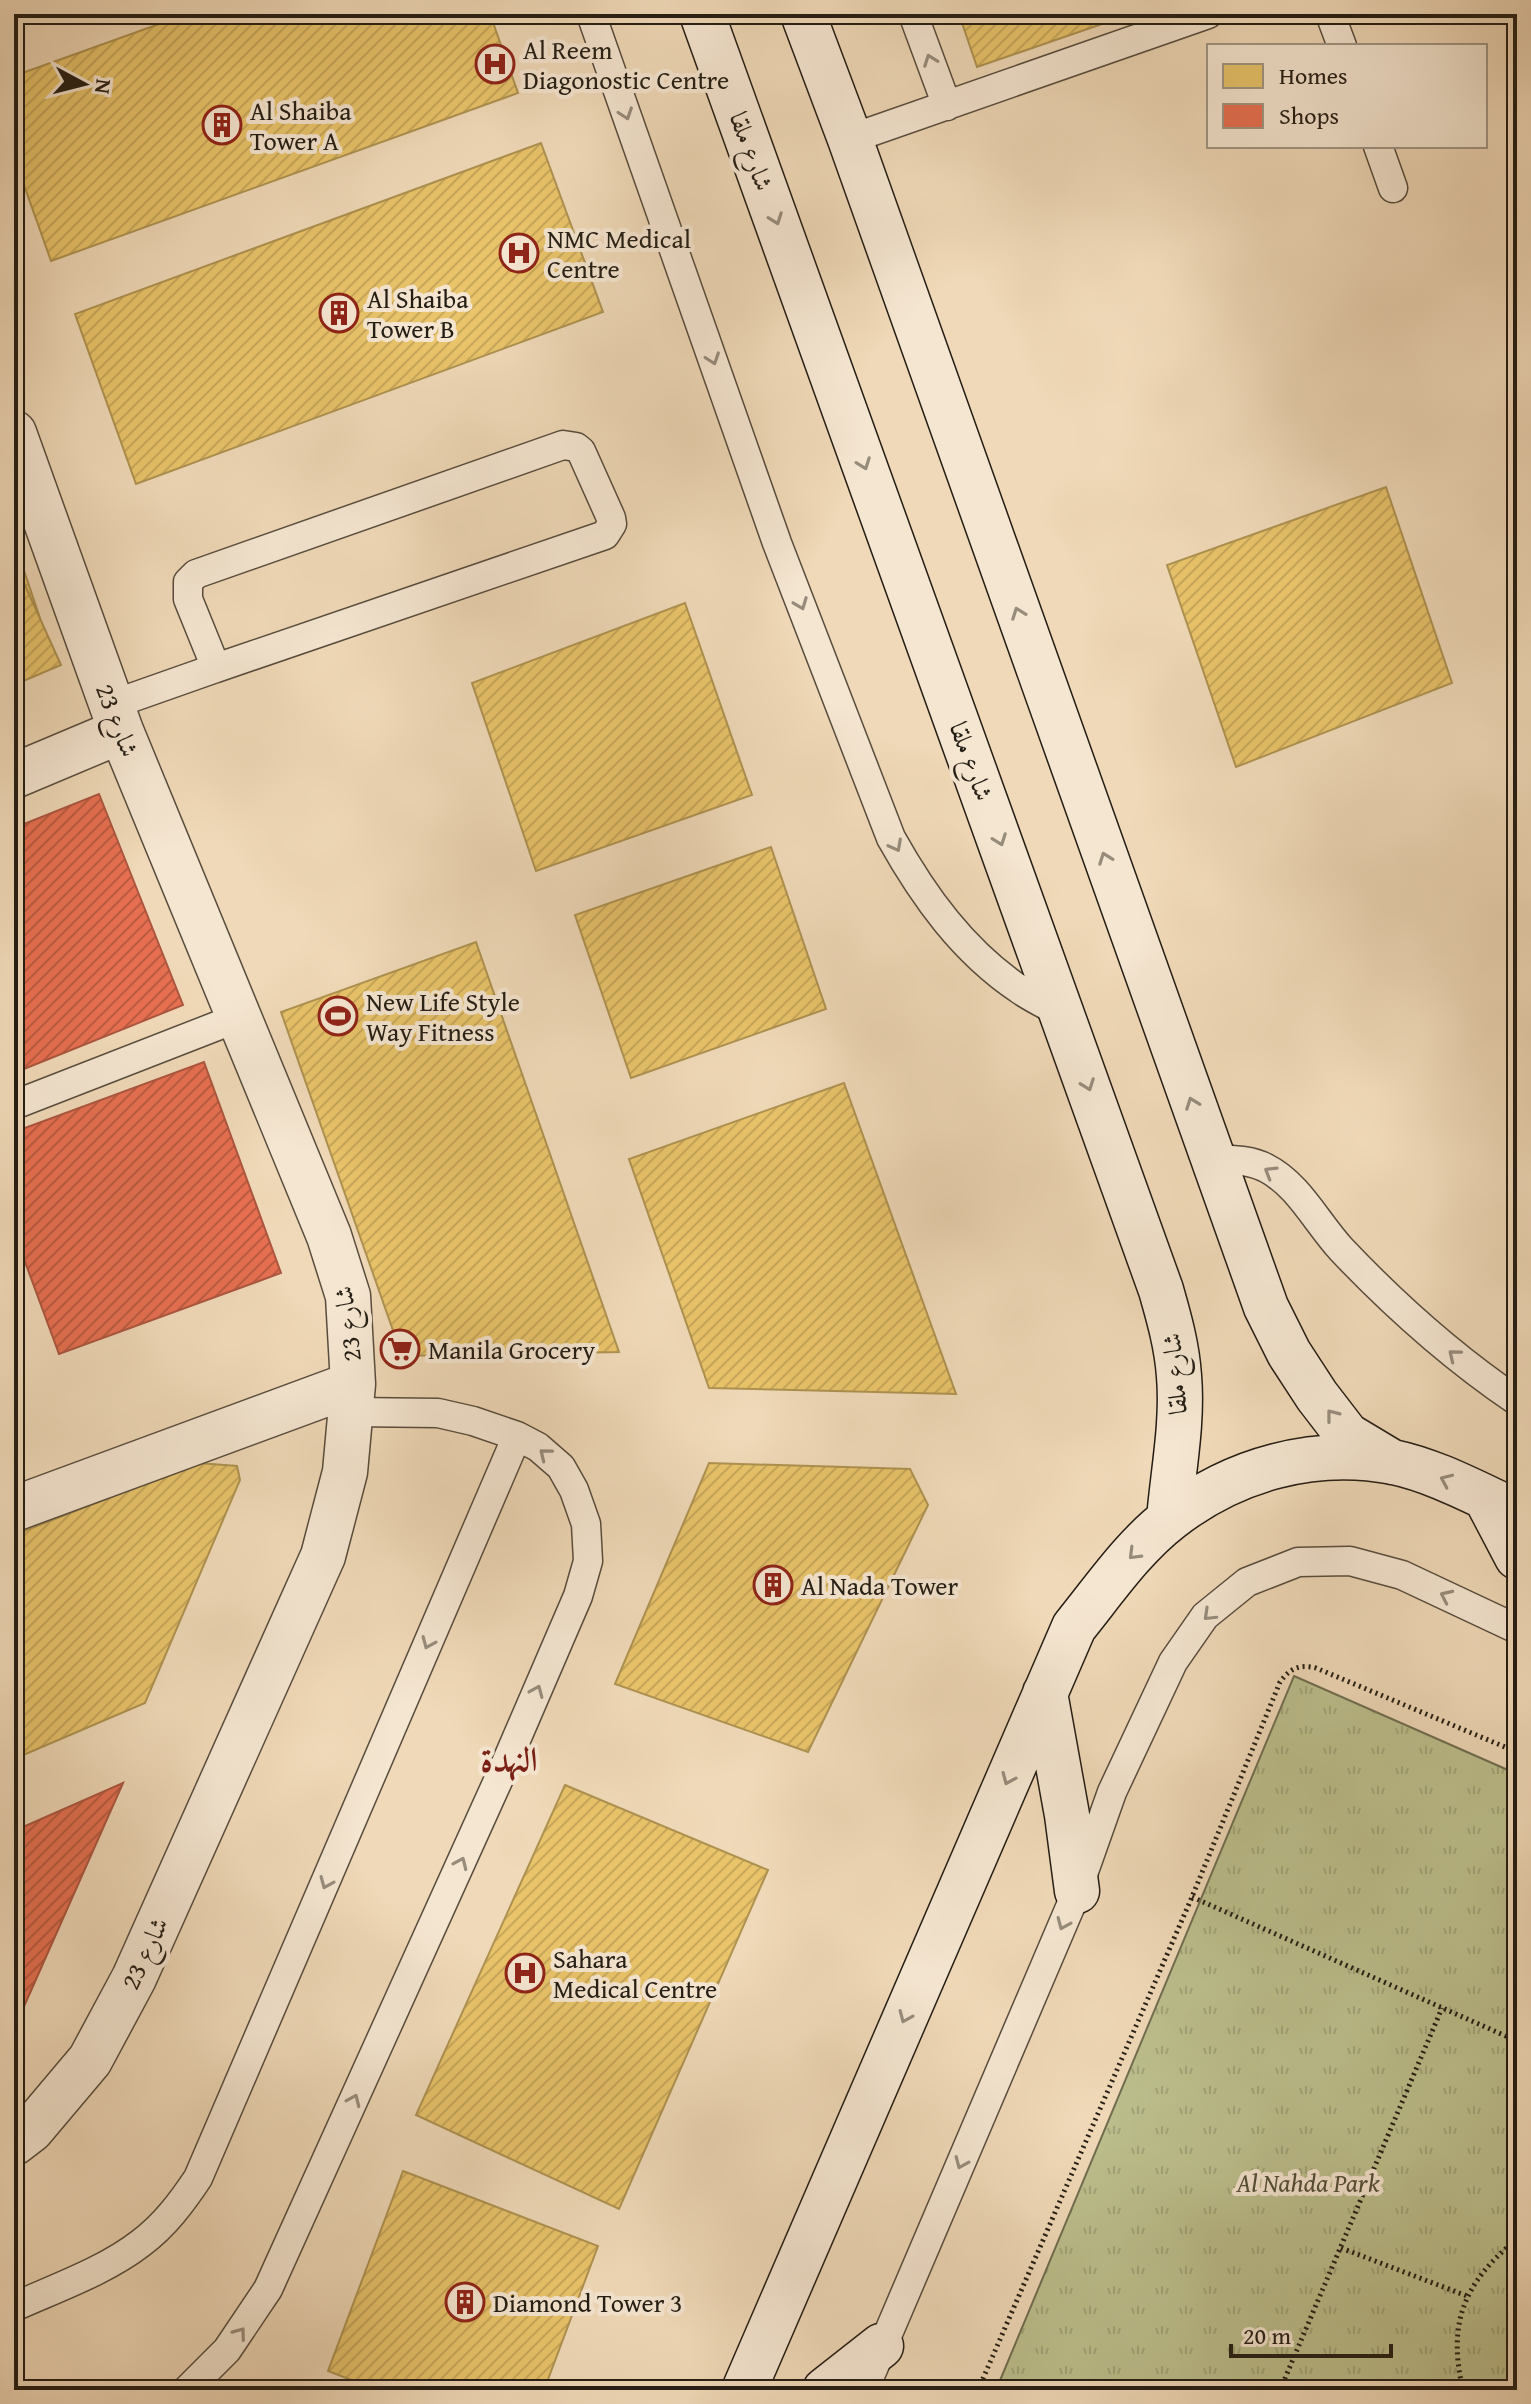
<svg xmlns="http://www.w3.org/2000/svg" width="1531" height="2404" viewBox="0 0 1531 2404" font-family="'Gentium Book Plus',Amiri,serif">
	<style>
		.park { fill: url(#park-tufts); stroke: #706e50; stroke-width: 2 }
		.homes { fill: url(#homes-hatch); stroke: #ae9250; stroke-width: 2 }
		.shops { fill: url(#shops-hatch); stroke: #ac563f; stroke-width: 2 }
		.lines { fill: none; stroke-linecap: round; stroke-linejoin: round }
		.lane-casing { stroke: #574c3d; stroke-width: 31 }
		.street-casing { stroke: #574c3d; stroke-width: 47 }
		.secondary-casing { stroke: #241d14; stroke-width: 47 }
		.path { stroke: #241d14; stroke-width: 5; stroke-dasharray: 2 4; stroke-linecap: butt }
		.lane { stroke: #f5e6d1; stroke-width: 28 }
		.street { stroke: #f5e6d1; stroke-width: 44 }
		.secondary { stroke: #f5e6d1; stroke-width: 44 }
		.oneway { stroke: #978c7c }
		.labels { text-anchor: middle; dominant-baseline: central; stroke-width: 8; stroke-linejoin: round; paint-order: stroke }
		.poi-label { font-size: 26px; fill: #241d14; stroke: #f5e6d1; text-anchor: start }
		.street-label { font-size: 26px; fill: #241d14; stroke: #f5e6d1 }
		.park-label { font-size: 26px; font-style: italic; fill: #524e38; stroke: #f5e6d1 }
		.district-label { font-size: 34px; font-weight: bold; fill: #7a1f14; stroke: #f5e6d1 }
	</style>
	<defs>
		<pattern id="park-tufts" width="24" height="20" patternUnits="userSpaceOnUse" patternTransform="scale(2)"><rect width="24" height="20" fill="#bcbf8d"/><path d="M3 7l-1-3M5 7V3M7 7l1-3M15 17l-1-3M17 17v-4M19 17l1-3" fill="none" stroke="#a1a479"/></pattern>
		<pattern id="homes-hatch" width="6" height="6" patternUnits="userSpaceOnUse" patternTransform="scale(2)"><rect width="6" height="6" fill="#e9c46a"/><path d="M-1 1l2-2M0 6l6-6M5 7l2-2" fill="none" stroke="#c8a85b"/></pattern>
		<pattern id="shops-hatch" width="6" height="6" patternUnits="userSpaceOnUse" patternTransform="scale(2)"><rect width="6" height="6" fill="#e76f51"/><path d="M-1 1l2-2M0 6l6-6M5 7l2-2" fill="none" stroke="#bb5b42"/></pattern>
	</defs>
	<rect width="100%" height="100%" fill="#f0d9b8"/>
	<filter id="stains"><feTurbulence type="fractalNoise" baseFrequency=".0025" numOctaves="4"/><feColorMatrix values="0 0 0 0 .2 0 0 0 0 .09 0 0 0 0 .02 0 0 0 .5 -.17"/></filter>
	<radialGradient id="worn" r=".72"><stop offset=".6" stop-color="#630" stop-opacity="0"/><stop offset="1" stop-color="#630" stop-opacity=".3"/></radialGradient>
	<!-- park -->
	<path class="park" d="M1294 1676 1517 1774V2390H996Z"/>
	<!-- homes -->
	<path class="homes" d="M14 14H48L14 27Z
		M187 14H490L518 93 51 261 14 157V76Z
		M959 14H1131L977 67Z
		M541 143 603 312 136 484 75 314Z
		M1386 487 1452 683 1236 767 1167 565Z
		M14 541 41 621 61 665 14 685Z
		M14 561 61 665 14 685Z
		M685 603 752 795 536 871 472 683Z
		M771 847 826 1009 631 1078 575 915Z
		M476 942 619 1352 402 1356 281 1012Z
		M844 1083 956 1394 709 1388 629 1159Z
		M198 1463 237 1466 240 1480 145 1703 14 1759V1535Z
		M709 1463 910 1469 928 1505 808 1752 615 1684Z
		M565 1785 768 1870 619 2209 416 2115Z
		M403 2171 598 2246 544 2390H377L328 2371Z"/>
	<!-- shops -->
	<path class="shops" d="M99 794 183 1005 14 1073V828Z
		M204 1062 281 1273 59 1354 14 1232V1132Z
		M123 1783 14 2029V1831Z"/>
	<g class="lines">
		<defs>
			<path id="lane" d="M591 14 777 543 891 838C924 897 963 951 1019 989 1033 999 1049 1006 1063 1014
				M913 14 947 106
				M1330 14 1342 46
				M850 139 1208 14
				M1378 146 1393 188
				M563 445 576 447 581 451 611 518 612 524 605 535 216 668 188 599V582L196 574Z
				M111 705 216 668
				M14 1105 240 1017
				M1212 1159C1229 1160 1249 1159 1266 1168 1298 1184 1317 1223 1341 1249 1394 1305 1452 1357 1517 1401
				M351 1412 438 1413 473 1421 517 1436
				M14 2307C56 2288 105 2271 141 2243 165 2225 182 2202 198 2178L517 1436 538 1447 561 1467 574 1490 586 1524 588 1561 578 1596 506 1763 268 2289 227 2350 187 2390
				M864 2390 1077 1891 1112 1792 1173 1662 1205 1616 1247 1582 1298 1562 1350 1561 1402 1575 1517 1629"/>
			<path id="street" d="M14 433 121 731 329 1236 348 1296 353 1384 345 1472 323 1556 134 1978 90 2060 31 2130 14 2143
				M14 776 121 731
				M14 1509 353 1384"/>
			<path id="secondary" d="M702 14 1161 1290C1169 1318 1177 1346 1179 1376 1183 1423 1173 1472 1169 1519
				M803 14 850 139 1266 1307 1289 1353 1317 1396 1347 1435 1392 1462
				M1486 1498 1517 1557
				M1045 1693 1067 1815 1077 1891
				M744 2390 1074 1627C1104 1590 1133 1547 1171 1518 1234 1469 1314 1447 1393 1462 1436 1471 1477 1494 1517 1512
				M825 2390 881 2346"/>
		</defs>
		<!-- lane casing -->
		<use href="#lane" class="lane-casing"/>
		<!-- street casing -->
		<use href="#street" class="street-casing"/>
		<!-- secondary casing -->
		<use href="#secondary" class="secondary-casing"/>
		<!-- path -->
		<path class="path" d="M1192 1897 1517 2041
			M1341 2248 1467 2296
			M978 2390 1192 1897 1280 1682C1290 1668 1300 1664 1316 1668L1517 1752
			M1280 2390 1442 2008
			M1463 2390C1447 2323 1464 2282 1517 2239"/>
		<!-- lane -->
		<use href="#lane" class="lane"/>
		<!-- street -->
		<use href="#street" class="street"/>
		<!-- secondary -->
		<use href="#secondary" class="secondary"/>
	</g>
	<!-- one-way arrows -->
	<defs><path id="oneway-chevron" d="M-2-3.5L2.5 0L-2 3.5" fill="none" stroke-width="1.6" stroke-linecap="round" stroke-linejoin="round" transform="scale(2)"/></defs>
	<g class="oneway">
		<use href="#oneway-chevron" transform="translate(930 60) rotate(-110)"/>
		<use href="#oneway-chevron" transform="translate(626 114) rotate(71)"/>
		<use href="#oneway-chevron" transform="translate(776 219) rotate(70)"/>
		<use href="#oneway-chevron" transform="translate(713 359) rotate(71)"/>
		<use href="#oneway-chevron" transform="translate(864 464) rotate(70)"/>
		<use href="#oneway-chevron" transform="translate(801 604) rotate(69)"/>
		<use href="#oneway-chevron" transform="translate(1018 613) rotate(-110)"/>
		<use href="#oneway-chevron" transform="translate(1000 840) rotate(70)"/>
		<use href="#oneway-chevron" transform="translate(896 846) rotate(62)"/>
		<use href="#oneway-chevron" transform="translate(1105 858) rotate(-110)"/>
		<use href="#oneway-chevron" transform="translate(1088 1085) rotate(70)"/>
		<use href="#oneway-chevron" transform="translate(1192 1103) rotate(-110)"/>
		<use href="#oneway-chevron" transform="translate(1270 1172) rotate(-149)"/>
		<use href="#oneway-chevron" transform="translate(1454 1355) rotate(-141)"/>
		<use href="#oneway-chevron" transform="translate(1332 1415) rotate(-128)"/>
		<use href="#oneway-chevron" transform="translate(545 1454) rotate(-141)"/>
		<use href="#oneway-chevron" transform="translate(1446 1480) rotate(-156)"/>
		<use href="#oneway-chevron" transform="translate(1134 1554) rotate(135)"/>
		<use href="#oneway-chevron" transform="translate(1446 1596) rotate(-155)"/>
		<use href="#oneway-chevron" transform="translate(1209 1615) rotate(136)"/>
		<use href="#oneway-chevron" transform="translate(428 1643) rotate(113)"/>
		<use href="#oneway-chevron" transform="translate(537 1691) rotate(-67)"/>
		<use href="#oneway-chevron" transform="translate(1008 1779) rotate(113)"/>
		<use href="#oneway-chevron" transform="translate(461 1863) rotate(-66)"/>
		<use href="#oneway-chevron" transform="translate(326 1883) rotate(113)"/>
		<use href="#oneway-chevron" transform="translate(1063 1924) rotate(113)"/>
		<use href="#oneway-chevron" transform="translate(905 2017) rotate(113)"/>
		<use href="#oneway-chevron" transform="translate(354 2100) rotate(-66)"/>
		<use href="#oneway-chevron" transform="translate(961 2163) rotate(113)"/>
		<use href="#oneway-chevron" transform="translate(240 2333) rotate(-54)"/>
	</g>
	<!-- icons -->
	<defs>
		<symbol id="hospital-ring" viewBox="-11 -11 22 22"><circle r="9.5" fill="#f5e6d1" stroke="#8f2418" stroke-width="1.5"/><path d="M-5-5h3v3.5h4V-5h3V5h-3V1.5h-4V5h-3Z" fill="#8f2418"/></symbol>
		<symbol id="building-ring" viewBox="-11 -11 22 22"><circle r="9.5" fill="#f5e6d1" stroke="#8f2418" stroke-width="1.5"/><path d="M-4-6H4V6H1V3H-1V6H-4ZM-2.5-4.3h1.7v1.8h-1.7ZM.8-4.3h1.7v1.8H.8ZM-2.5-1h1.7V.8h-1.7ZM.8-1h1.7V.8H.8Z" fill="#8f2418"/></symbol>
		<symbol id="stadium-ring" viewBox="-11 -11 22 22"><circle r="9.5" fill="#f5e6d1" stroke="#8f2418" stroke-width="1.5"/><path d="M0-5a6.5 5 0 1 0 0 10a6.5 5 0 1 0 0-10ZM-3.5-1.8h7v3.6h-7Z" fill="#8f2418"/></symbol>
		<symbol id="supermarket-ring" viewBox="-11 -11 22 22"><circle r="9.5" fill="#f5e6d1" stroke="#8f2418" stroke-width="1.5"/><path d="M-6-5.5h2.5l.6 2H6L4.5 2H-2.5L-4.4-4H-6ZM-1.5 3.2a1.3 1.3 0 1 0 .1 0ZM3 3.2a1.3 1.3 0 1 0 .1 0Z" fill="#8f2418"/></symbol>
	</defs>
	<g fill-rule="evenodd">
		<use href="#hospital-ring" x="473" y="42" width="44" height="44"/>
		<use href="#building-ring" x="200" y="103" width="44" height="44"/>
		<use href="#hospital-ring" x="497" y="231" width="44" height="44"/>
		<use href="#building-ring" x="317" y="291" width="44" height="44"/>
		<use href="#stadium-ring" x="316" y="994" width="44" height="44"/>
		<use href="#supermarket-ring" x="378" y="1327" width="44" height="44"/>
		<use href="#building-ring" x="751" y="1563" width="44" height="44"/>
		<use href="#hospital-ring" x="503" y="1951" width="44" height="44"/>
		<use href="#building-ring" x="443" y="2280" width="44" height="44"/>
	</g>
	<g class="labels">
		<!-- poi labels -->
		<g class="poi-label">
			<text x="523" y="49">Al Reem<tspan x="523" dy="30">Diagonostic Centre</tspan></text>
			<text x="250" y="110">Al Shaiba<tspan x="250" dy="30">Tower A</tspan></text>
			<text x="547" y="238">NMC Medical<tspan x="547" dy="30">Centre</tspan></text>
			<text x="367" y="298">Al Shaiba<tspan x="367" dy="30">Tower B</tspan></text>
			<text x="366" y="1001">New Life Style<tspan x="366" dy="30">Way Fitness</tspan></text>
			<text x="428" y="1349">Manila Grocery</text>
			<text x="801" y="1585">Al Nada Tower</text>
			<text x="553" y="1958">Sahara<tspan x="553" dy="30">Medical Centre</tspan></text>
			<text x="493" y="2302">Diamond Tower 3</text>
		</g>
		<!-- street labels -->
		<g class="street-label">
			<text transform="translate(752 151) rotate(70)">شارع ملقا</text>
			<text transform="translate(118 720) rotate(69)">شارع 23</text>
			<text transform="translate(972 761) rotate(70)">شارع ملقا</text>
			<text transform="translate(347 1324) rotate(-97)">شارع 23</text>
			<text transform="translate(1174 1374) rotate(-95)">شارع ملقا</text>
			<text transform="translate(144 1953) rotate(-65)">شارع 23</text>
		</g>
		<!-- park labels -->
		<g class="park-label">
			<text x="1308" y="2182">Al Nahda Park</text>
		</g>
		<!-- district labels -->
		<g class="district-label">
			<text x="509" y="1758">النهدة</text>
		</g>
	</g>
	<!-- margin -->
	<rect width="1531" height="2404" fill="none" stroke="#f0d9b8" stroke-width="48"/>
	<rect x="16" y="16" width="1499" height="2372" fill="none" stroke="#241d14" stroke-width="4"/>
	<rect x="24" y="24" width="1483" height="2356" fill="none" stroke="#241d14" stroke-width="2"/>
	<!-- legend -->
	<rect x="1207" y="44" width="280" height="104" fill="#f5e6d1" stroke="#a19685" stroke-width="2"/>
	<rect x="1223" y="64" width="40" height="24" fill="#e9c46a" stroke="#a19685" stroke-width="2"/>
	<text x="1279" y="84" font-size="24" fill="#241d14">Homes</text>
	<rect x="1223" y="104" width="40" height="24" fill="#e76f51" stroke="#a19685" stroke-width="2"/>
	<text x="1279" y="124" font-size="24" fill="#241d14">Shops</text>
	<!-- north arrow -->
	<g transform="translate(84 84) rotate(97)" stroke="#f5e6d1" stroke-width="6" paint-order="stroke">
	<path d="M0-6L14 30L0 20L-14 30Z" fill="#241d14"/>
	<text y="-12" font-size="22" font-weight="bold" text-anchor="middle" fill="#241d14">N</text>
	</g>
	<!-- scale -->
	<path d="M1231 2344v12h160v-12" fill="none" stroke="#241d14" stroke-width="4"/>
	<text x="1243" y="2344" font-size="24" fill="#241d14" stroke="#f5e6d1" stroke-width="6" paint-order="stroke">20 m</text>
	<rect width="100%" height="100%" filter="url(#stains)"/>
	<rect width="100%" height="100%" fill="url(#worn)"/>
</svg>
